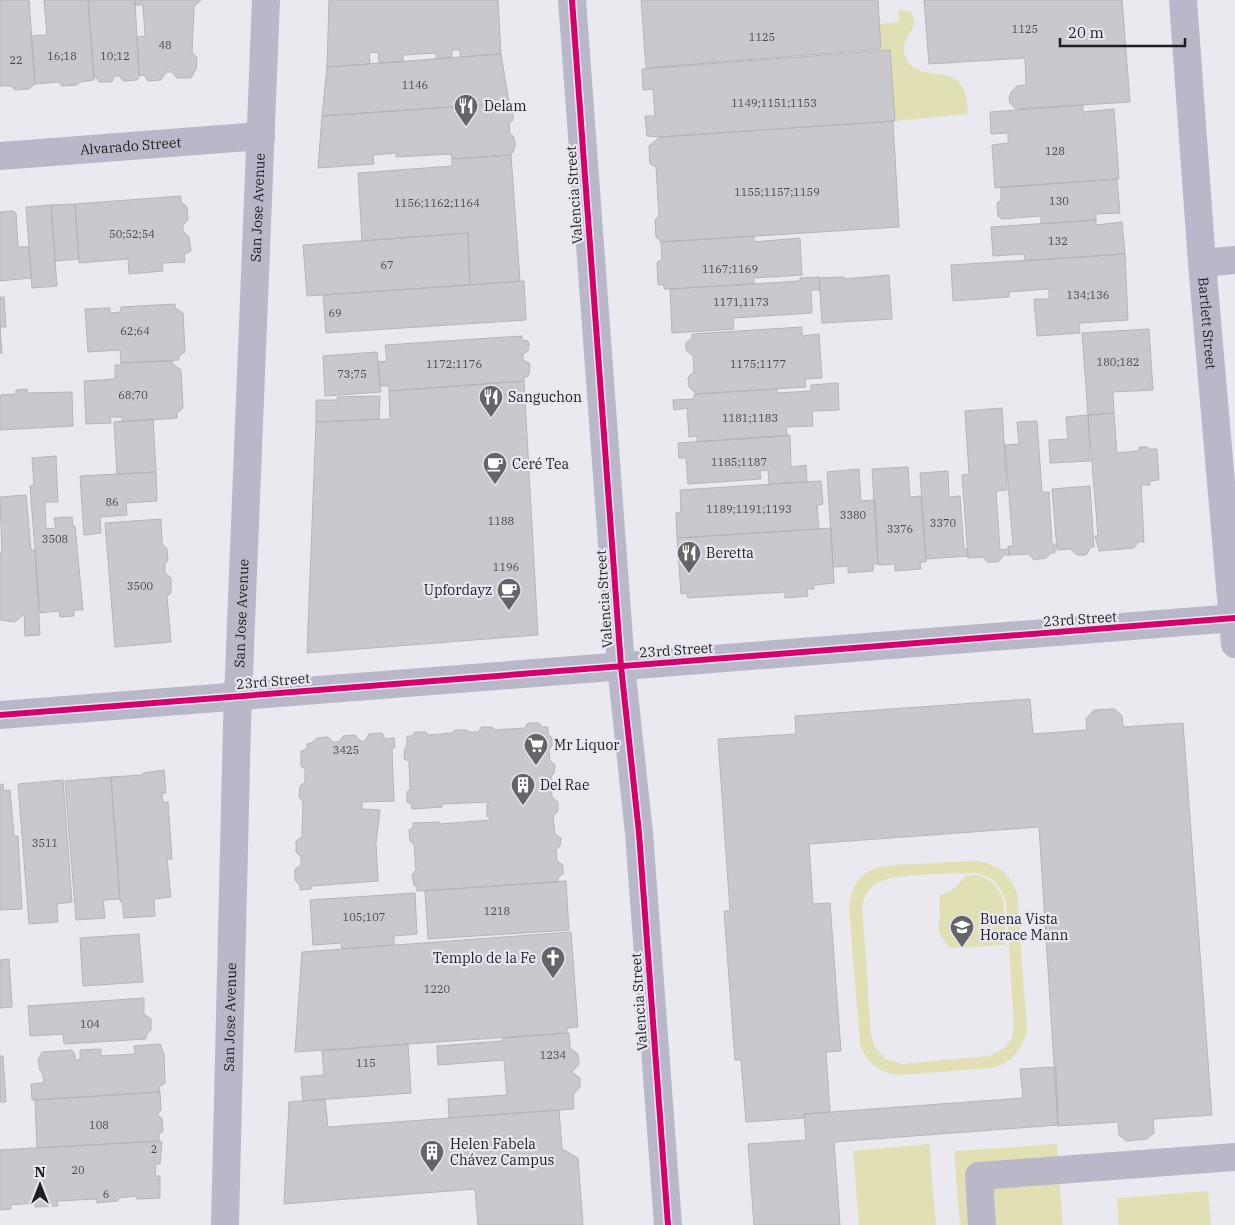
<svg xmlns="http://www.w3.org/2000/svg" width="1235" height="1225" viewBox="0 0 1235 1225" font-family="'IBM Plex Serif',serif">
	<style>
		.green { fill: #e0e0b4; fill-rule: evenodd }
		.building { fill: #c9c9cd; stroke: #b5b5b9 }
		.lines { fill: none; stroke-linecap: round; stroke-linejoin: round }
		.minor { stroke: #b9b8c9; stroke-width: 28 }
		.cycleway-casing { stroke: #e7e7f1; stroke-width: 9 }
		.cycleway { stroke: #d6006c; stroke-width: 6 }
		.labels { text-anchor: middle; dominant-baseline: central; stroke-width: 4.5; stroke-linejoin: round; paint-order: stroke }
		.number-label { font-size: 11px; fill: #49494c }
		.poi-label { font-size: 14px; fill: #1e1e21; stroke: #e7e7f1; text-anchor: start }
		.street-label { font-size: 14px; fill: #1e1e21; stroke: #e7e7f1 }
	</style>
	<rect width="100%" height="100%" fill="#e9e9ef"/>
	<!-- green -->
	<path class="green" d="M898 10 910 11C925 30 894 37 907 60 922 87 968 54 968 114L895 121 890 51H882L879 24 899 22Z
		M971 861C993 861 1011 872 1017 894L1027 1031C1022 1050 1011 1063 992 1068L899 1075C880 1073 867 1063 860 1045L849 907C855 864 882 865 917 864 935 863 953 862 971 861ZM975 873C992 875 1001 886 1006 902L1014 1028 1011 1040 1003 1049 989 1056 902 1064 885 1059 875 1047 871 1035 862 906C864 897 868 888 877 883 893 873 953 874 975 873Z
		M978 875C991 880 998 886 1003 899L1006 945 951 948 942 938 938 929 940 918 939 896 955 888 965 876Z
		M929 1144 936 1225H859L853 1151Z
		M1057 1144 1063 1225H960L954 1151Z
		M1208 1191 1211 1225H1119L1117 1198Z"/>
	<!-- building -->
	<path class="building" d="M0 0H29L35 84 29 89 15 90 11 86H0Z
		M44 0H88L94 80 80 82 77 85 62 86 59 82 35 84 31 36 47 35Z
		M88 0H135L139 76 137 80 123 81 120 76H114L112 82H99L96 77H94Z
		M135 0H201L194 7 192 53 197 57 196 69 191 78H177L172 72H166L161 80 148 81 144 75 139 76 137 37 145 36 143 5H135Z
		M329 0H498L501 54 460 57V50H452V57L436 59V53L403 55V62L379 63 378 52 369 53 370 64 327 67Z
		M641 0H878L881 49 646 68Z
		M924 0H1122L1130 102 1016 109 1010 103 1009 98 1011 92 1017 86 1026 85 1025 58 929 64Z
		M890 50 895 121 660 137 647 136 645 116H655L653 89 643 90 642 69Z
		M501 54 509 103 322 116 327 67Z
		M509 103 513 112V120L509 123 510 134 513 136 515 141V148L511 155 452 159 451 154 396 157V153L373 155 374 164 318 168 322 116Z
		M1083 105V112L1114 109 1119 179 995 188 992 145 1008 143V133L991 134 990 112Z
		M893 121 899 227 661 242 656 237 655 220 659 216 656 167 650 164 649 146 660 137Z
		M511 155 520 281 470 285 468 233 362 241 358 173 452 166V159Z
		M1117 179 1120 213 1096 214V220L1041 224V216L1002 219 998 216 997 203 1001 200V187Z
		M181 196V202L187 207 188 220 183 225V231L189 237 191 251 184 255 185 262 162 263 163 271 129 274 128 259 79 263 75 204Z
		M75 204 79 259 55 261 51 205Z
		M51 205 57 286 32 288 26 207Z
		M14 211V213H16L18 247H29L31 278 0 281V212Z
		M1096 220V225L1122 222 1125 254 1025 261 1024 254 993 256 991 227Z
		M468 233 470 285 307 296 303 245Z
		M754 236V242L800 238 802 275 754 278V284L670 289H664V285H658L657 262 662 260 661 242Z
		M1125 254 1128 320 1079 323 1080 333 1037 336 1034 299H1049V289L1009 292V297L953 301 951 265Z
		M889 275 892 319 822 323 819 278 844 277V279Z
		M819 277 820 290H811L812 313 733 318 734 329 672 333 670 289 800 281V278Z
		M524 281 526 320 326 333 323 295Z
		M0 297H4L6 327H0L2 353H0Z
		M175 304V308L183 313 185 352 179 356V360L121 363 120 350 88 352 85 309 110 308V313L121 312V307Z
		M802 327V336L819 334 822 378 805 379 806 387 696 394 689 387 688 377 694 372 693 356 686 350V343L692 338V334Z
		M1149 329 1153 390 1113 392 1114 413 1088 415 1082 333Z
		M522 336V340L528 341 529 345 528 351 523 354V360L529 363 530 365 529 374 527 377H524V381L389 391V386H380L378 362 387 361 385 345Z
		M377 352 381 392 325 396 323 356Z
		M172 361 173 364 181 370 183 408 177 413V418L122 422V417H110L111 423 86 424 84 381 115 379V365H121V363Z
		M524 381 538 635 307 653 316 422 390 419 389 391Z
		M838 383 839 410 812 411 813 426 786 427 787 436 697 442V436L689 437 687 408 674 410 673 400 694 399V395L696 394 777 389V393L811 391V385Z
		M27 389 28 393 72 392 73 426 0 430V395L16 394V390Z
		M380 396 379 419 316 422V400H338L337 397Z
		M1002 408 1007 490 996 491 1000 550 1008 549 1009 555H1004L998 562H987L983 557 968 558 962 475 969 474 965 411Z
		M1114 413 1117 453 1139 451V447H1148V449H1157L1159 480 1150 481V485H1141L1144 542H1138L1134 548 1099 551 1095 536H1098L1088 415Z
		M1088 415 1090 461 1050 463 1049 440 1068 439 1066 417Z
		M153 419 156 472 117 474 114 422Z
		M1037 421 1042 492H1049L1052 544H1055V553H1051L1046 558 1034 560 1029 554 1009 555 1008 546H1013L1005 445 1019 444 1017 422Z
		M790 435 791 467 806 465 807 482 769 484 768 470 760 471 761 479 688 484 686 458H679L678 443Z
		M56 456 58 502H45L46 529 56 528 54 518 72 517 73 527 75 526 83 610H74V616L60 617 59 611 40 613 30 486H34L32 458Z
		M908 467 910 497 921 496 926 562H920L921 569 895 571V564L879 565 878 564 872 469Z
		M859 469 861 501 875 500 878 564H873V571L848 573V566L833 567 827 472Z
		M948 471 949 497 960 496 964 549H967L968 556 926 559 920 473Z
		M156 472 157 501 126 503 127 515 100 517 101 533 84 535 80 476Z
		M821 481 823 504 817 505 819 529 677 538 676 513 681 512 680 490Z
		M1090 486 1094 547H1091L1086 555H1077L1070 549 1057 550 1052 489Z
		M26 495 31 550H35L40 635 25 636 24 614 15 622 0 620V553H2L0 497Z
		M161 519 162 543 167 549 168 560 165 564V573L171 578V593L167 596 171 642 115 647 105 523Z
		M831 528 834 583 814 585V589H807L808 596 785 598V592L688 598 687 593 681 594 677 538Z
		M1030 699 1033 734 1087 730 1086 719 1094 710 1115 709 1122 716 1123 727 1183 723 1212 1115 1153 1119 1154 1133 1147 1139 1126 1141 1119 1135 1118 1122 1058 1126 1039 827 809 844 813 904 830 903 841 1051 826 1052 830 1112 804 1114 805 1118 746 1122 741 1060H735L724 911H730L718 739 796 734 795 716Z
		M528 723H539L542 727H548V734L552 738V746L549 750 550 761 555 765 554 773 551 777 552 797 558 802V811L553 816 555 834 561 838 560 846 556 850 557 861 563 865V874L558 877V882L417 891V888L414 885 412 875 416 870 414 844 410 841 409 830 413 828V823L439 822V824L491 820 487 816V804L489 802 442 804V807L412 809 411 804 407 802V792L410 789 409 761 404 759 405 748 407 745V736H412L415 732H426L429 735 452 733 455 730H467L468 732H479L481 727H492L495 730 525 728Z
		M382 733 385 739 394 738 395 748H392L394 801 362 802V809L380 810 376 843 378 881 311 886V889L300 890V886L295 880V869L301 865V857L296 852V841L302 837 303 802 299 797 300 786 305 782V769L301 766V751L307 749V744L311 743 317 738 328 737 333 742H339L343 736 355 735 360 741H365L369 734Z
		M164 770 166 793H162L163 802H168L172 859H167L171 897 154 899 155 916 124 918 122 902H121L120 899 111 777 143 775V773Z
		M111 777 120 899 103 900 105 918 76 920 65 781Z
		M63 780 72 902 57 904 58 922 29 924 18 784Z
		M3 784 4 791 10 790 14 836H18L22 909 0 910V785Z
		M566 881 569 930 428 939 425 891Z
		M415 893 417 934 394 936V945L342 949 341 943 313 945 310 900Z
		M571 932 578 1027 567 1028V1033L295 1052 302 952Z
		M139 934 143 982 83 986 80 938Z
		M9 959 12 1007 0 1008V960Z
		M144 998V1014L151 1019V1030L146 1035V1039L64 1044 63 1034 30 1036 28 1006Z
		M569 1033 570 1048 578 1054 579 1064 572 1072 580 1078V1087L573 1095 574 1109 449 1118 448 1099 507 1095 504 1060 438 1065 437 1046 503 1041V1038Z
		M160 1044 164 1054 165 1083 159 1087 160 1092 32 1100 31 1084 44 1083 43 1075 40 1070 38 1060 42 1052 72 1050 75 1055V1060H80V1050L101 1049V1056L135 1054 134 1046Z
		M408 1044 411 1093 303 1101 301 1077 324 1075 322 1051Z
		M0 1056H3L6 1102H0Z
		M1056 1067 1058 1125 834 1142 840 1225H754L748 1144 806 1140 804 1114 1023 1098 1020 1069Z
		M160 1092 161 1110 157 1115 162 1118 163 1131 159 1134V1141L37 1148 35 1100Z
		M325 1099 328 1127 559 1110 562 1149 578 1158 583 1225H478L475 1189 284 1204 289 1102Z
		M159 1141 162 1142 160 1164H156L155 1176H160V1198L137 1199 136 1196 118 1198V1201L97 1203V1199L57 1201 58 1206 35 1207V1203L10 1205 11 1209 0 1210V1150Z"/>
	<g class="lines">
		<!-- minor -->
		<g class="minor">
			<path d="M572 0 621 666 639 833 668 1225"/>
			<path id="s1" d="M1183 0 1202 263 1235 644"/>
			<path id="s2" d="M0 156 261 136"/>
			<path d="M1202 263 1235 260"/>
			<path d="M0 715 1235 618"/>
			<path id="s3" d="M225 1225 237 723 266 0"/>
			<path d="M982 1225 979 1176 1235 1157"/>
		</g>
		<defs>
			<path id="cycleway" d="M572 0 621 666 639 833 668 1225
				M0 715 1235 618"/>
		</defs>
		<!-- cycleway casing -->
		<use href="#cycleway" class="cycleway-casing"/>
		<!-- cycleway -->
		<use href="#cycleway" class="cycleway"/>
	</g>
	<!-- icons -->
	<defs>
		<symbol id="restaurant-pin" viewBox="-11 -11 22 30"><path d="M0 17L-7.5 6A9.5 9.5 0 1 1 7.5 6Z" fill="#656569" stroke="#e7e7f1"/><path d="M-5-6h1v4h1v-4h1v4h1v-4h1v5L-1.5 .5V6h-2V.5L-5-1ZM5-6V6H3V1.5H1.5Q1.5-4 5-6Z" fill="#fff"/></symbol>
		<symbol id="cafe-pin" viewBox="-11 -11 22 30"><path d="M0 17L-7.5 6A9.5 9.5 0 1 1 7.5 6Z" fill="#656569" stroke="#e7e7f1"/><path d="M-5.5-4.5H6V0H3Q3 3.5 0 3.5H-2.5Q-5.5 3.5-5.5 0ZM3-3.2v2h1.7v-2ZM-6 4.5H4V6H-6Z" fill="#fff"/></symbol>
		<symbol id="supermarket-pin" viewBox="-11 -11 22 30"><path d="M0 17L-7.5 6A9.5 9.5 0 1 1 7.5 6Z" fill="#656569" stroke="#e7e7f1"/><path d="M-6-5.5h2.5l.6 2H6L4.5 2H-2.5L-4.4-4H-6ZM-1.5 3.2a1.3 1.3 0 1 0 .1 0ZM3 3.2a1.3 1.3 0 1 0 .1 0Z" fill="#fff"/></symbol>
		<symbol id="building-pin" viewBox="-11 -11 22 30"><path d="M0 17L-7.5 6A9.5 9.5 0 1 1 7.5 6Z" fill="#656569" stroke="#e7e7f1"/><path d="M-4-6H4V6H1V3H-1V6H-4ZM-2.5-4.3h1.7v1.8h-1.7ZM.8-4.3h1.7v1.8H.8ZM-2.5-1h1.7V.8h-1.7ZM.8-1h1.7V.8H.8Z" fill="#fff"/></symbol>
		<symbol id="school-pin" viewBox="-11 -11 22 30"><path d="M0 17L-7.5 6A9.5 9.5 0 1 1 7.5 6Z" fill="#656569" stroke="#e7e7f1"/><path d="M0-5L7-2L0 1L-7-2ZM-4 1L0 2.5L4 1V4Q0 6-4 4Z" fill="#fff"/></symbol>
		<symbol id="church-pin" viewBox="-11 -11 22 30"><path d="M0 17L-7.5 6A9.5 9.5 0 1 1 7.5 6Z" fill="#656569" stroke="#e7e7f1"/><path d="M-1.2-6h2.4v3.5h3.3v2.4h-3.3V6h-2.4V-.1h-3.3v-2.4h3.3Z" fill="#fff"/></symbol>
	</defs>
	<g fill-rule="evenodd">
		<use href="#restaurant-pin" x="452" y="92" width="28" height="38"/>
		<use href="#restaurant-pin" x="477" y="383" width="28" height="38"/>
		<use href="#cafe-pin" x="481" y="450" width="28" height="38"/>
		<use href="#restaurant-pin" x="675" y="539" width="28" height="38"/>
		<use href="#cafe-pin" x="495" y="576" width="28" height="38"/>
		<use href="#supermarket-pin" x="522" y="731" width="28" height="38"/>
		<use href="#building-pin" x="509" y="771" width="28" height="38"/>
		<use href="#school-pin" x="948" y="913" width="28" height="38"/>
		<use href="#church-pin" x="539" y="944" width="28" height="38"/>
		<use href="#building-pin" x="418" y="1138" width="28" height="38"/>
	</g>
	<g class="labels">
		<!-- number labels -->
		<g class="number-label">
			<text x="1025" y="29">1125</text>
			<text x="762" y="37">1125</text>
			<text x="165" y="45">48</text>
			<text x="62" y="56">16;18</text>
			<text x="115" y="56">10;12</text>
			<text x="16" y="60">22</text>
			<text x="415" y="85">1146</text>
			<text x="774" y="103">1149;1151;1153</text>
			<text x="1055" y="151">128</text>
			<text x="777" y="192">1155;1157;1159</text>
			<text x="1059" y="201">130</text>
			<text x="437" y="203">1156;1162;1164</text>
			<text x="132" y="234">50;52;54</text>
			<text x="1058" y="241">132</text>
			<text x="387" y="265">67</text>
			<text x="730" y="269">1167;1169</text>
			<text x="1088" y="295">134;136</text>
			<text x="741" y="302">1171,1173</text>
			<text x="335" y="313">69</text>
			<text x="135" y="331">62;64</text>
			<text x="1118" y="362">180;182</text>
			<text x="454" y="364">1172;1176</text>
			<text x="758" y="364">1175;1177</text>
			<text x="352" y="374">73;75</text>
			<text x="133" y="395">68;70</text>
			<text x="750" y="418">1181;1183</text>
			<text x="739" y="462">1185;1187</text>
			<text x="112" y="502">86</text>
			<text x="749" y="509">1189;1191;1193</text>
			<text x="853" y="515">3380</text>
			<text x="501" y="521">1188</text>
			<text x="943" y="523">3370</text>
			<text x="900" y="529">3376</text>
			<text x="55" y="539">3508</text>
			<text x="506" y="567">1196</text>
			<text x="140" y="586">3500</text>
			<text x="346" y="750">3425</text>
			<text x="45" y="843">3511</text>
			<text x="497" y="911">1218</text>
			<text x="364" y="917">105;107</text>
			<text x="437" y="989">1220</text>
			<text x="90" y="1024">104</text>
			<text x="553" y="1055">1234</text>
			<text x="366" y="1063">115</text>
			<text x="99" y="1125">108</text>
			<text x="154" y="1149">2</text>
			<text x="78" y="1170">20</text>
			<text x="106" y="1194">6</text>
		</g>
		<!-- poi labels -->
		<g class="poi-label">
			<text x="484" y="106">Delam</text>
			<text x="508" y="397">Sanguchon</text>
			<text x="512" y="464">Ceré Tea</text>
			<text x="706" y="553">Beretta</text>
			<text x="492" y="590" text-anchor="end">Upfordayz</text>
			<text x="554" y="745">Mr Liquor</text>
			<text x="540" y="785">Del Rae</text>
			<text x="980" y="919">Buena Vista<tspan x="980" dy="16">Horace Mann</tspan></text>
			<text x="536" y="958" text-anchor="end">Templo de la Fe</text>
			<text x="450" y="1144">Helen Fabela<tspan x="450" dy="16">Chávez Campus</tspan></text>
		</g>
		<!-- street labels -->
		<g class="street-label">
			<text stroke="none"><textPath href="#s2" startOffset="131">Alvarado Street</textPath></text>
			<text transform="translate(574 195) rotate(-94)">Valencia Street</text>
			<text stroke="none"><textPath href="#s3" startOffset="1018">San Jose Avenue</textPath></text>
			<text stroke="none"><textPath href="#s1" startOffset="324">Bartlett Street</textPath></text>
			<text transform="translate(604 599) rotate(-94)">Valencia Street</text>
			<text stroke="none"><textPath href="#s3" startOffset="612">San Jose Avenue</textPath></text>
			<text transform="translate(1080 619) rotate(-4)">23rd Street</text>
			<text transform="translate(676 650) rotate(-4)">23rd Street</text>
			<text transform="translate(273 681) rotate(-5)">23rd Street</text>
			<text transform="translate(639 1002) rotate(-94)">Valencia Street</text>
			<text stroke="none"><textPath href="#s3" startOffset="208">San Jose Avenue</textPath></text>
		</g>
	</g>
	<!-- north arrow -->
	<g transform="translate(40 1185)" stroke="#e7e7f1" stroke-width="4" paint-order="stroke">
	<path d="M0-4L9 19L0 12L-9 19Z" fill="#1e1e21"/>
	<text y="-8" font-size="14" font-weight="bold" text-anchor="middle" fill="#1e1e21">N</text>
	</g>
	<!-- scale -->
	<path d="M1060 38v8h125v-8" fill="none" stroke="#1e1e21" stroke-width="2.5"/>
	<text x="1068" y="38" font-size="15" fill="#1e1e21" stroke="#e7e7f1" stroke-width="4" paint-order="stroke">20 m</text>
</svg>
